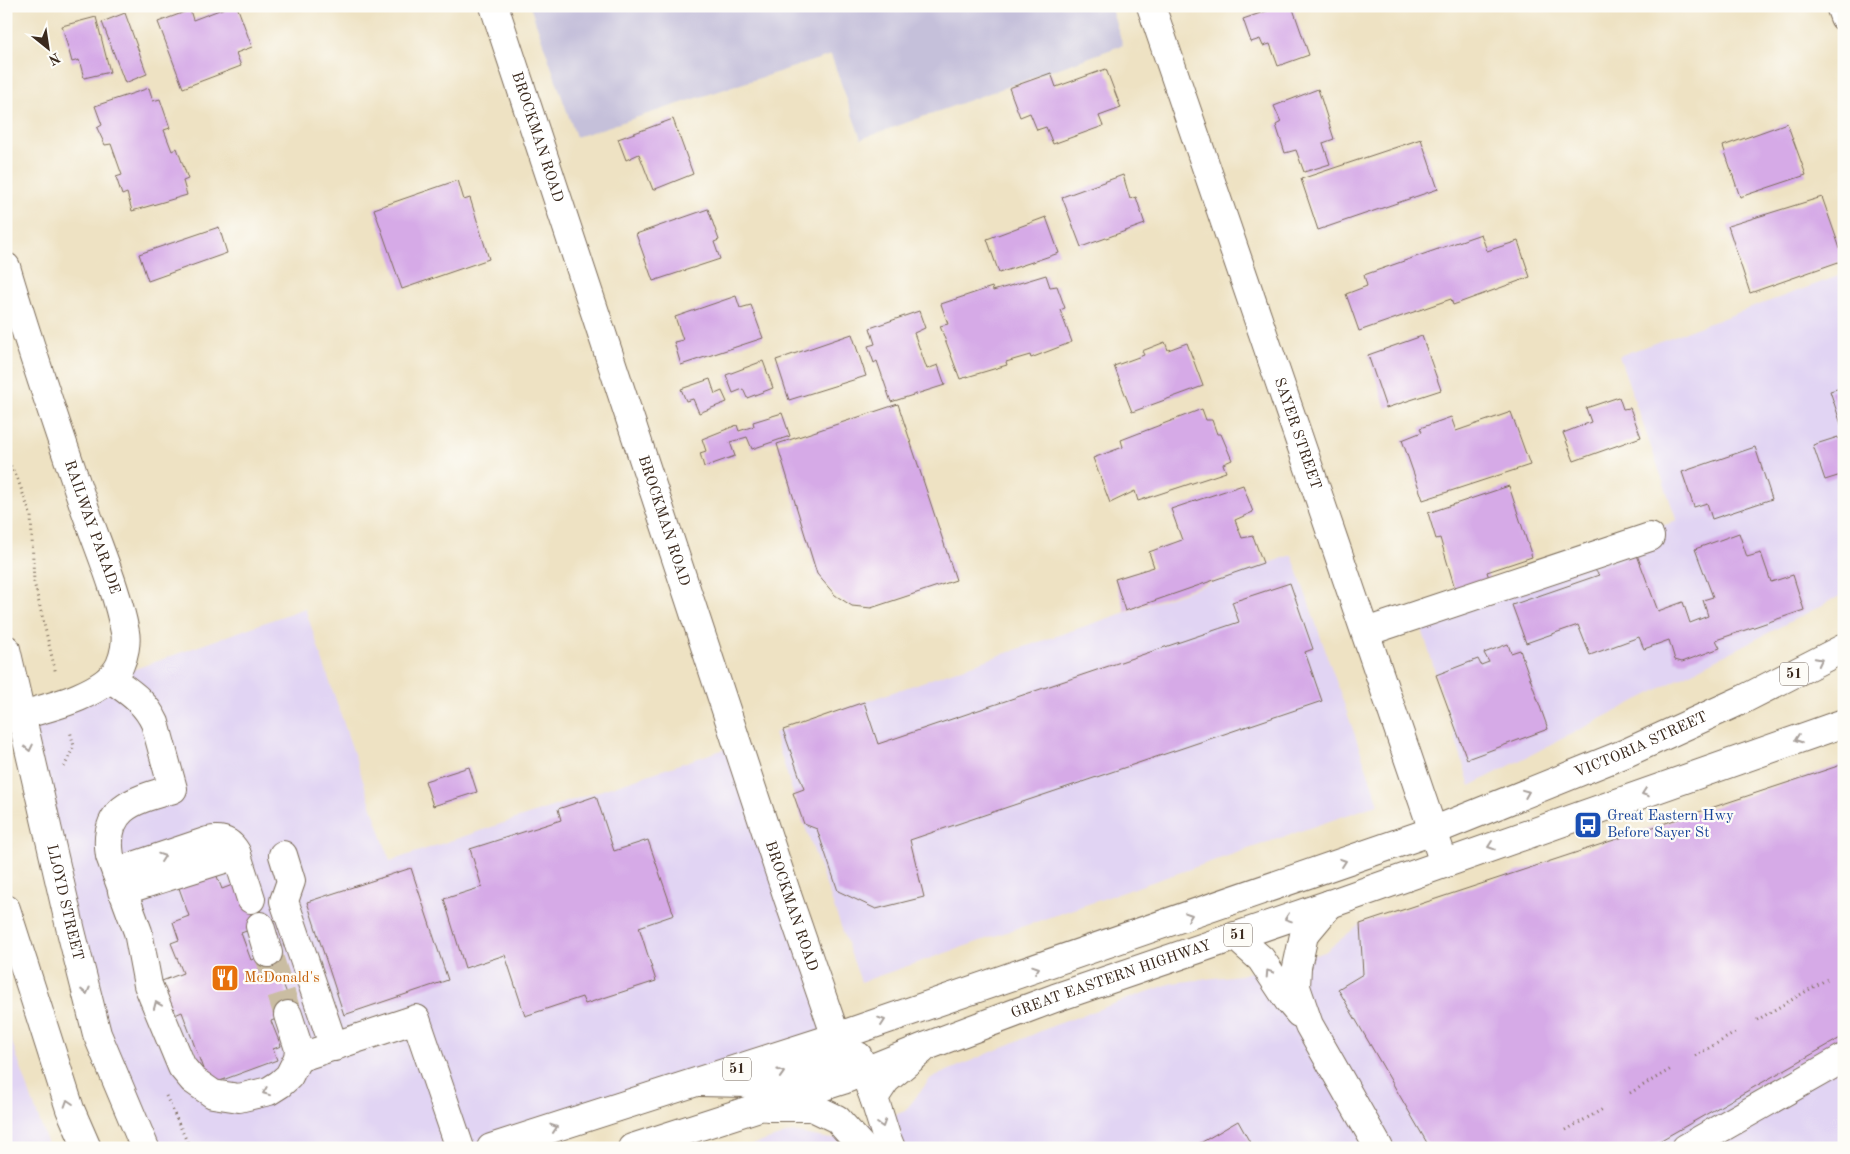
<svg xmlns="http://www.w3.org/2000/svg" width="1850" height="1154" viewBox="0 0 1850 1154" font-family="'Old Standard TT',serif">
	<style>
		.built { fill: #e1d4f3 }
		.industrial { fill: #c5c0da }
		.building { fill: #d6aae7 }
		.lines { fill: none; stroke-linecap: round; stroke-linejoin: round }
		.minor-tunnel { stroke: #cabda2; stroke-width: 28; stroke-dasharray: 28 14; stroke-linecap: butt }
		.minor-casing { stroke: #7a6a58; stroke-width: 30 }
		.major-casing { stroke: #7a6a58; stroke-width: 30 }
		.highway-casing { stroke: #7a6a58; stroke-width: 30 }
		.path { stroke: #7a6a58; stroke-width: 3; stroke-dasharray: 1 4; stroke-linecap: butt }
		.minor { stroke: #fff; stroke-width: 28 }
		.major { stroke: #fff; stroke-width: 28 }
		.highway { stroke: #fff; stroke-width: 28 }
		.oneway { stroke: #a79f9a }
		.labels { text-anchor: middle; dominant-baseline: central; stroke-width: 4.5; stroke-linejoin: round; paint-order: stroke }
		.shield { fill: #fdfcf7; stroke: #75695f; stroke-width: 1 }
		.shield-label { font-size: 14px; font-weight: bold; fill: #3b2a1e }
		.street-label { font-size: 15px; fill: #3b2a1e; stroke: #fdfcf7 }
		.transit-label { font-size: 15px; fill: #164399; stroke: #fdfcf7; text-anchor: start }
		.food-label { font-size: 15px; fill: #c56008; stroke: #fdfcf7; text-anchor: start }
	</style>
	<rect width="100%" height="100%" fill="#fdfcf7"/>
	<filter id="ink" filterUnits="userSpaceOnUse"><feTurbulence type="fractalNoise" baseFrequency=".02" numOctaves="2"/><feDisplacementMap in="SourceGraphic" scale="10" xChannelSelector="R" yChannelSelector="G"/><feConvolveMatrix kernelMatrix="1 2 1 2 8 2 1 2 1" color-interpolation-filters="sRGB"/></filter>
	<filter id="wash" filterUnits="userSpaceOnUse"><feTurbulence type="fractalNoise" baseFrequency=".0096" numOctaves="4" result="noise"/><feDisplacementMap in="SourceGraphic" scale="20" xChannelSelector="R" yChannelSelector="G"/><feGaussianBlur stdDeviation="1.12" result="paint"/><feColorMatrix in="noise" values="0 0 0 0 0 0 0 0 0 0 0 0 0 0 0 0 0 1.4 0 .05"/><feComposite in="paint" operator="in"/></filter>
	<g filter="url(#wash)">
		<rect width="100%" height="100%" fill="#eee2c3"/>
		<!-- built -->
		<path class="built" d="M1844 274V594L1470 786 1416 609 1677 521 1619 356Z
			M1292 555 1379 804 861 982 793 793 774 733Z
			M305 608 390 861 737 745 836 1037 491 1148H145L97 1034 22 715 110 678Z
			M1844 764V1148H743L792 1132 831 1139 905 1111 931 1078 1055 1025 1172 983 1240 975 1325 952 1360 924Z
			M6 1025 49 1148H6Z"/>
		<!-- industrial -->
		<path class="industrial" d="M530 6H1110L1123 45 861 139 831 55 576 137Z"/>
		<g id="blocks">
			<!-- building -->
			<path class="building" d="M230 6H237L252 47 236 53 241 66 183 88 158 22 190 10 193 20Z
				M1281 6H1292L1309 55 1278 66 1270 44 1263 46 1260 39 1251 42 1243 19Z
				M125 13 147 74 125 83 102 22Z
				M96 17 110 72 84 78 79 60 72 62 62 26Z
				M1106 69 1121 108 1099 116 1103 126 1053 144 1046 127 1037 130 1030 113 1020 117 1009 88 1051 73 1056 87Z
				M149 88 153 101 160 99 170 128 164 130 172 151 177 148 188 179 183 181 187 195 132 211 127 193 122 195 116 177 122 175 111 144 105 145 97 128 102 125 95 106Z
				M1318 89 1334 139 1323 143 1330 164 1304 172 1296 150 1285 153 1276 125 1281 122 1274 106Z
				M673 119 693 174 653 190 639 154 626 160 618 139Z
				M1787 123 1806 175 1740 197 1723 146Z
				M1421 139 1438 189 1318 230 1301 179Z
				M1123 175 1130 199 1136 197 1145 224 1081 247 1062 197Z
				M458 180 464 200 470 198 489 259 402 289 374 209Z
				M1822 197 1844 260 1750 293 1728 226Z
				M708 209 719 240 714 242 720 259 653 281 636 234Z
				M1046 217 1059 253 999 273 987 239Z
				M219 227 227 253 148 281 139 254Z
				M1481 234 1487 251 1518 241 1530 277 1453 305 1451 299 1359 331 1346 294 1367 286 1364 275Z
				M1046 275 1050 287 1057 286 1065 308 1060 310 1072 342 1031 358 1030 355 1006 362 1007 365 960 379 940 326 948 324 941 304 992 287 993 291Z
				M736 296 740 308 751 305 763 338 681 365 674 342 683 340 675 317Z
				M919 311 925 328 914 333 927 369 938 365 945 385 891 402 877 361 874 363 868 346 875 344 870 328Z
				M852 334 866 376 789 400 776 360Z
				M1422 336 1441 390 1386 408 1368 355Z
				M1165 342 1168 350 1187 343 1203 386 1132 412 1114 366 1144 355 1142 351Z
				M763 361 773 388 747 398 743 389 733 393 726 375Z
				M710 379 715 394 722 391 727 402 699 413 693 399 686 401 681 389Z
				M1844 387V430H1843L1830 391Z
				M1619 397 1623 409 1630 408 1641 437 1574 461 1563 433 1591 422 1586 408Z
				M898 404 956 580 871 608 852 606 835 595 817 574 777 444Z
				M1202 409 1206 420H1212L1217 434H1221L1232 460 1223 464 1226 472 1138 501 1135 491 1110 503 1093 458 1123 447 1121 440Z
				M1511 412 1530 465 1423 500 1402 440 1422 432 1420 428 1451 417 1456 431Z
				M782 413 790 436 752 449 747 437 730 442 735 456 704 467 700 453 706 451 702 439 737 425 739 431 754 426 753 422Z
				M1838 437 1844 454V474L1825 480 1813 445Z
				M1755 447 1772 499 1712 519 1707 503 1694 507 1682 472Z
				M1243 485 1253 512 1235 520 1242 538 1253 536 1263 563 1125 611 1115 579 1154 567 1149 552 1182 540 1171 509Z
				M1509 486 1532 557 1487 572 1490 581 1456 592 1440 538 1436 539 1428 513Z
				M1739 533 1747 557 1761 553 1771 582 1793 575 1804 610 1716 640 1720 648 1682 662 1675 660 1669 640 1644 649 1639 637 1590 655 1578 625 1526 643 1512 605 1599 575 1594 569 1637 555 1658 611 1683 602 1690 623 1708 616 1703 600 1713 597 1695 549Z
				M1290 583 1313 649 1305 652 1322 701 910 840 924 897 876 909 838 891 817 829 804 824 793 793 804 789 783 730 864 702 878 744 1239 622 1232 602Z
				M1508 644 1511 653 1520 650 1548 729 1467 759 1436 675 1478 659 1481 665 1489 662 1484 653Z
				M1844 764V1036L1647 1148H1430L1338 989 1363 974 1360 924Z
				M469 767 477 792 433 806 425 781Z
				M596 796 614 851 648 840 674 915 639 927 656 981 585 1004 582 997 525 1016 505 955 465 968 444 899 482 887 470 849 561 820 558 809Z
				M411 868 448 980 344 1015 307 902Z
				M216 874 222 889 235 884 255 898 265 924 241 933 251 960 271 952 294 1012 271 1021 281 1046 273 1049 277 1060 209 1085 182 1012 175 1015 172 1006 164 1009 154 984 183 973 171 943 179 940 173 922 189 916 179 888Z
				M1238 1121 1253 1148H1192L1226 1128Z"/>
		</g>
	</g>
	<g filter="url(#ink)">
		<use href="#blocks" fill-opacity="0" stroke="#7a6a58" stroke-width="1"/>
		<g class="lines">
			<!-- minor-tunnel -->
			<path class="minor-tunnel" d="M268 953 288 1015"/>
			<defs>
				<g id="minor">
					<path id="s1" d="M494 6 788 898 836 1037"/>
					<path id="s2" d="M1151 6 1444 863"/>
					<path d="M1840 6 1844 17"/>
					<path id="s3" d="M6 267C30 349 58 429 85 509 99 549 117 590 125 632 127 642 124 656 120 665 105 697 38 710 6 719"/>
					<path d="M1366 632 1650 537"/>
					<path d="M110 678C129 692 145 701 155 723L173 789C135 800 102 807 110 856L138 932 148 985 182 1067 193 1080 213 1094 239 1098 269 1091 280 1084 289 1076 298 1058 299 1049 288 1015"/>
					<path d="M283 855 291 881 284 901 334 1047"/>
					<path d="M116 872 208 841C221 838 229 840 236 852L251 899"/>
					<path d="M122 891 237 855"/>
					<path d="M1330 904 1304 935 1297 967 1296 987 1309 1025 1379 1148"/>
					<path d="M260 926 268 953"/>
					<path d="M1235 936 1261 959 1288 1000 1299 1013"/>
					<path d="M298 1058 416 1019 460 1148"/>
					<path d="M700 1082 748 1083 849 1053 858 1056 874 1098"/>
					<path d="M767 1107H812L837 1119 863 1148"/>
					<path d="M891 1148 886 1136 874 1098 886 1080 922 1050"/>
					<path d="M1686 1148 1844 1058"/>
				</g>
				<g id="major">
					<path id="s4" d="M6 649 71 931 97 1034 145 1148"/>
					<path d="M6 909 70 1109 87 1148"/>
				</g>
				<g id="highway">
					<path id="s5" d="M491 1148 836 1037 1433 831 1626 753 1744 699 1844 648"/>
					<path id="s6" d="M632 1148 843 1080 927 1046 1055 998 1330 904 1844 723"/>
				</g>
			</defs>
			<!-- minor casing -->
			<use href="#minor" class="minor-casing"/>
			<!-- major casing -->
			<use href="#major" class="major-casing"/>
			<!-- highway casing -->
			<use href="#highway" class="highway-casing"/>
			<!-- path -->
			<path class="path" d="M49 6H56
				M6 404V409
				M6 457 18 480 31 516 34 582 56 674
				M64 767 74 746 70 731
				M1757 1020 1829 978
				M1695 1056 1735 1033
				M1630 1093 1671 1069
				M166 1096 190 1148
				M1566 1130 1603 1109"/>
			<!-- minor -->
			<use href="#minor" class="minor"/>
			<!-- major -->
			<use href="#major" class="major"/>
			<!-- highway -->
			<use href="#highway" class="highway"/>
		</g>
		<!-- one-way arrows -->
		<defs><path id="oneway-chevron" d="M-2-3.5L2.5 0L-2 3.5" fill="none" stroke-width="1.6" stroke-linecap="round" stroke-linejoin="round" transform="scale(1.25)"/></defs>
		<g class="oneway">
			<use href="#oneway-chevron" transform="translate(1819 661) rotate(-27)"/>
			<use href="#oneway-chevron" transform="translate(1798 739) rotate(160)"/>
			<use href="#oneway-chevron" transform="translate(29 748) rotate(78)"/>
			<use href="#oneway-chevron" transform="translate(1526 793) rotate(-22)"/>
			<use href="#oneway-chevron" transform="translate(1645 793) rotate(161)"/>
			<use href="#oneway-chevron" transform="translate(1491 846) rotate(161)"/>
			<use href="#oneway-chevron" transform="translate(162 857) rotate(-19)"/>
			<use href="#oneway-chevron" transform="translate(1343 862) rotate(-19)"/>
			<use href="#oneway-chevron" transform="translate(1189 916) rotate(-19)"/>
			<use href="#oneway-chevron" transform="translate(1288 918) rotate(161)"/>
			<use href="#oneway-chevron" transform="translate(1036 969) rotate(-19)"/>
			<use href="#oneway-chevron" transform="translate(1269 973) rotate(-123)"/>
			<use href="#oneway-chevron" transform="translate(86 991) rotate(76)"/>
			<use href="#oneway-chevron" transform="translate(157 1005) rotate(-113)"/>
			<use href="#oneway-chevron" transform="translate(882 1021) rotate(-19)"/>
			<use href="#oneway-chevron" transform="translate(781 1073) rotate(-17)"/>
			<use href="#oneway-chevron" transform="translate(266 1092) rotate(158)"/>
			<use href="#oneway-chevron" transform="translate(68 1103) rotate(-108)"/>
			<use href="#oneway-chevron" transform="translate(882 1124) rotate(72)"/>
			<use href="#oneway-chevron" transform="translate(554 1128) rotate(-18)"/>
		</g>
	</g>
	<!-- icons -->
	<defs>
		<symbol id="bus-square" viewBox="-11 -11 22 22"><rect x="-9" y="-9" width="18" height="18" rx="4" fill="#1a4fb4" stroke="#fdfcf7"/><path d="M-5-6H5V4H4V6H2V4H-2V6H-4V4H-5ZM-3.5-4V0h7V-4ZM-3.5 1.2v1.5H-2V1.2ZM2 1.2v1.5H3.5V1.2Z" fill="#fff"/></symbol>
		<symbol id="restaurant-square" viewBox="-11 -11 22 22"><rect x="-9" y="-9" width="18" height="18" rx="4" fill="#e8710a" stroke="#fdfcf7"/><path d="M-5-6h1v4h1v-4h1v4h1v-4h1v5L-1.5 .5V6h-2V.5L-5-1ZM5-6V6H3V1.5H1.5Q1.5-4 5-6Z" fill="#fff"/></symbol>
	</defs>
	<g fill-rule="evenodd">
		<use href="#bus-square" x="1572" y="809" width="32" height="32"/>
		<use href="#restaurant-square" x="209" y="962" width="32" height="32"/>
	</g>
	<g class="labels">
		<!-- shield labels -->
		<g class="shield">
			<rect x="1780" y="662.5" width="28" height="23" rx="4"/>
			<rect x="1224" y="923.5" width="28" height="23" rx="4"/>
			<rect x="723" y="1057.5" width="28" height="23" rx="4"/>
		</g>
		<g class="shield-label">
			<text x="1794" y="674">51</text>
			<text x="1238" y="935">51</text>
			<text x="737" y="1069">51</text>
		</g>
		<!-- street labels -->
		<g class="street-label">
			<text stroke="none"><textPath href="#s1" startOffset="138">BROCKMAN ROAD</textPath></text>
			<text stroke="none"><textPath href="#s2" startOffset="452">SAYER STREET</textPath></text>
			<text stroke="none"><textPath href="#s1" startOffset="542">BROCKMAN ROAD</textPath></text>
			<text stroke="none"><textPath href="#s3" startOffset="274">RAILWAY PARADE</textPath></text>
			<text stroke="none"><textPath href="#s5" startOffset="1219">VICTORIA STREET</textPath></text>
			<text stroke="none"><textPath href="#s4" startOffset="260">LLOYD STREET</textPath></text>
			<text stroke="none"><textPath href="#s1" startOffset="948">BROCKMAN ROAD</textPath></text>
			<text stroke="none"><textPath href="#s6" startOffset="508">GREAT EASTERN HIGHWAY</textPath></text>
		</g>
		<!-- transit labels -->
		<g class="transit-label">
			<text x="1607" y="816">Great Eastern Hwy<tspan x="1607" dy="17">Before Sayer St</tspan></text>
		</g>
		<!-- food labels -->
		<g class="food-label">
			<text x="244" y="978">McDonald's</text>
		</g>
	</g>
	<!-- margin -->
	<rect width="1850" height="1154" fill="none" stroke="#fdfcf7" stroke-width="25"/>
	<!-- north arrow -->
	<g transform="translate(48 48) rotate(150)" stroke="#fdfcf7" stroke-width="4" paint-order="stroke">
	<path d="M0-4L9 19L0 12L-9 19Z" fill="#3b2a1e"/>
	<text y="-8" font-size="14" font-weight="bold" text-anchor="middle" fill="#3b2a1e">N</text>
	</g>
</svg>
